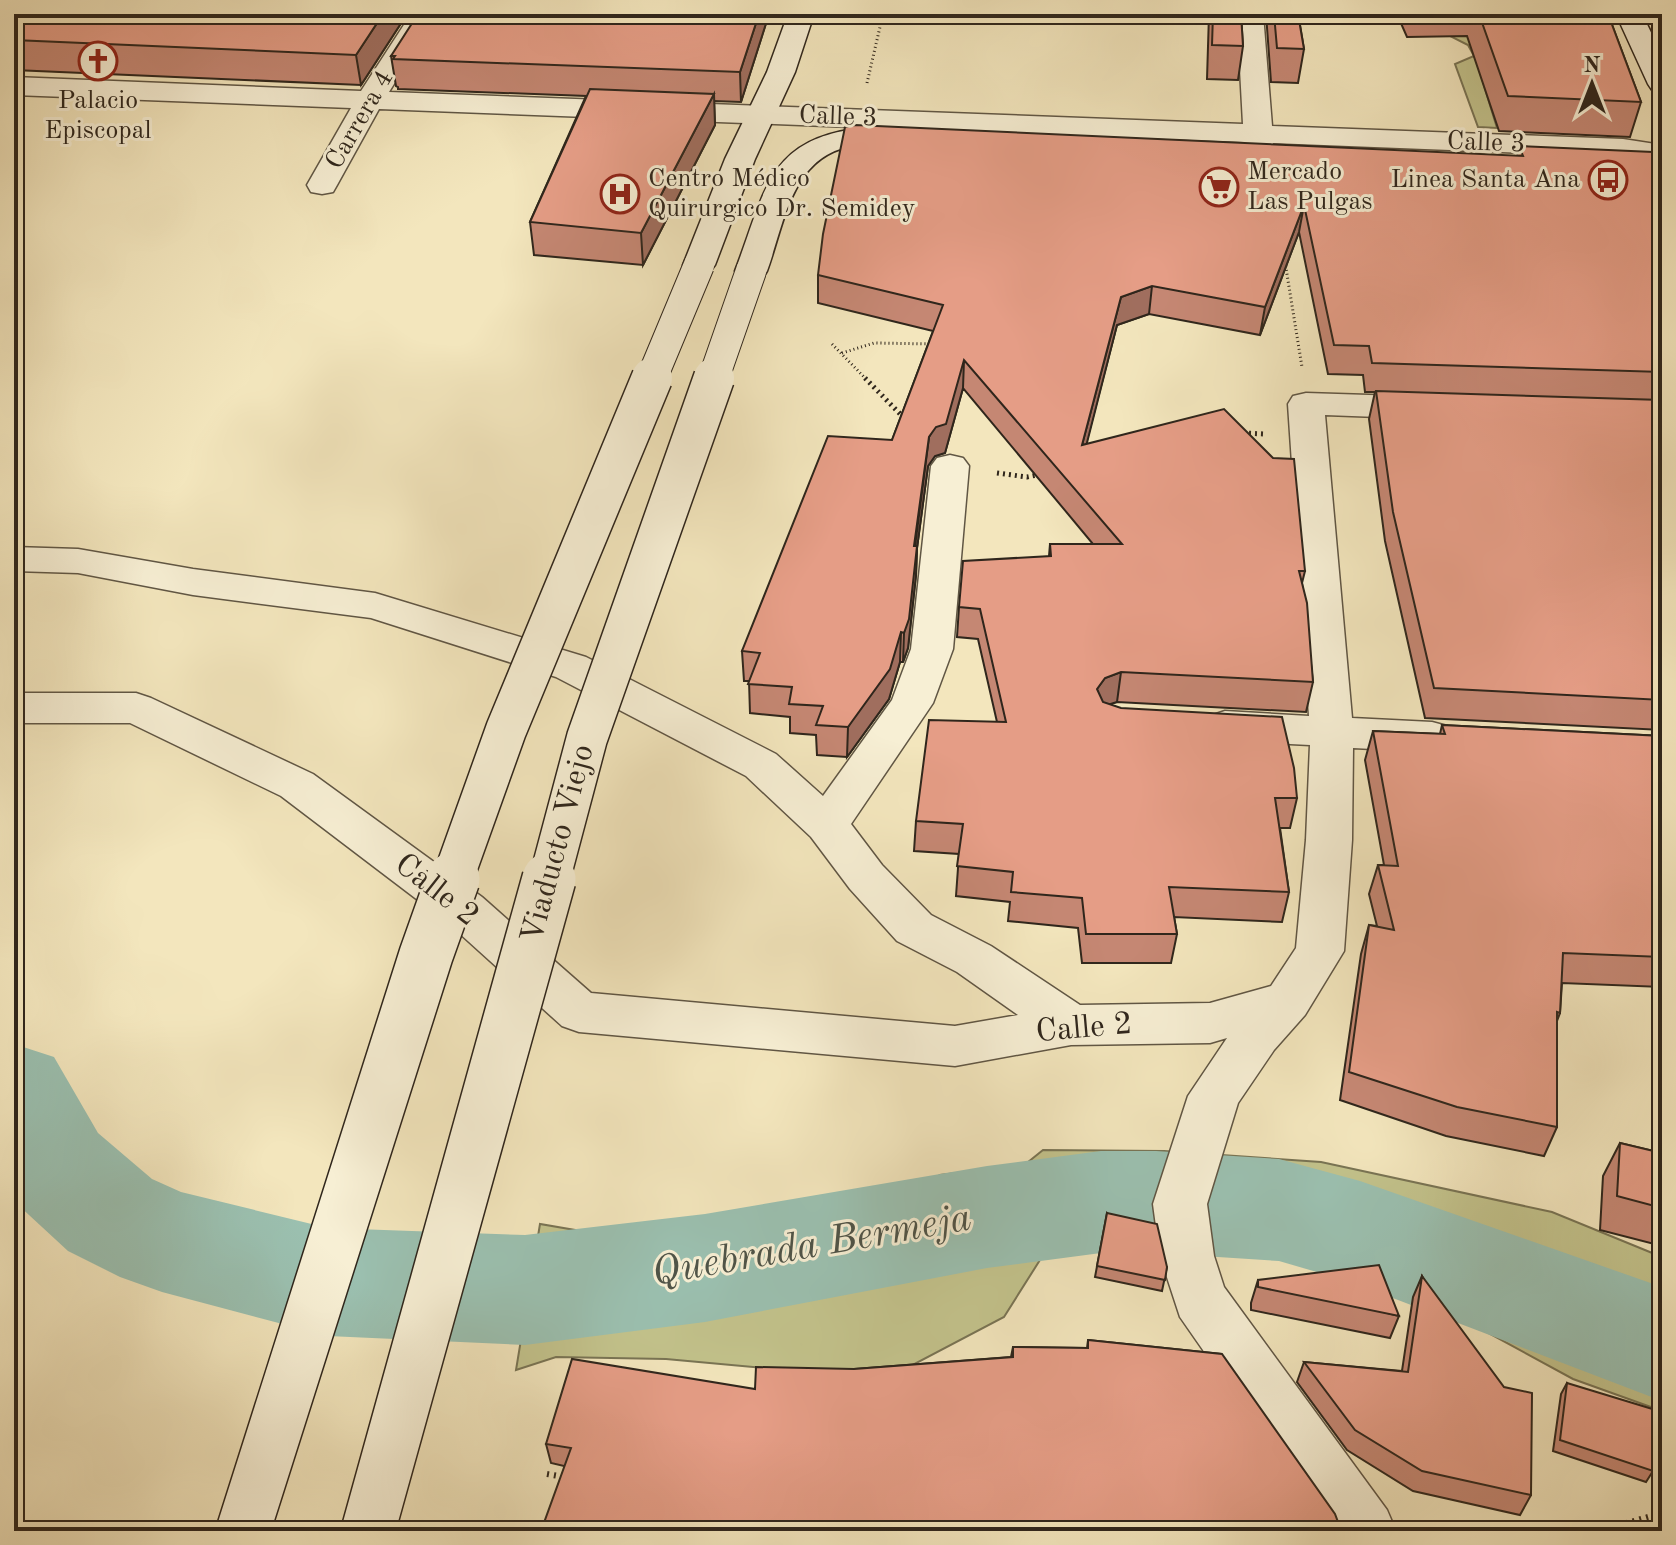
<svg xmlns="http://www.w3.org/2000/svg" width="1676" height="1545" viewBox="0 0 1676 1545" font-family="'Old Standard TT',serif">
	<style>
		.green { fill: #c3c38c; stroke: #797454; stroke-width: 2 }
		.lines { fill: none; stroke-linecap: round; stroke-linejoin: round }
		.river { fill: #9bc0b0; fill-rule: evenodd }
		.street-casing { stroke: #605644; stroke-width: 3 }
		.secondary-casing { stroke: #2f261c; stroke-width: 3 }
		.path-far2 { stroke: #2f261c; stroke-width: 3; stroke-dasharray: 1 3; stroke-linecap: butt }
		.path-far1 { stroke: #2f261c; stroke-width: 5; stroke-dasharray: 2 4; stroke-linecap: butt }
		.path { stroke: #2f261c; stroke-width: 6; stroke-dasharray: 2 5; stroke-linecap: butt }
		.street { fill: #f7efd4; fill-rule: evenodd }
		.secondary { fill: #f7efd4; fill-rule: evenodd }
		.secondary-bridge-far2-casing { stroke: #2f261c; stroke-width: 32; stroke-linecap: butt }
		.secondary-bridge-far1-casing { stroke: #2f261c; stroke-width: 43; stroke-linecap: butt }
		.secondary-bridge-casing { stroke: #2f261c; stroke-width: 56; stroke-linecap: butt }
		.secondary-bridge-far2 { stroke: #f7efd4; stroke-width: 30 }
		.secondary-bridge-far1 { stroke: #f7efd4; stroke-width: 40 }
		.secondary-bridge { stroke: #f7efd4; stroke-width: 53 }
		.wall { fill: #c58773; stroke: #2f261c; stroke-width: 2 }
		.shaded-wall { fill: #a06e5e; stroke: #2f261c; stroke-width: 2 }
		.building { fill: #e59d86; stroke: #2f261c; stroke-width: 2 }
		.labels { text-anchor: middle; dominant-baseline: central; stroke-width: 6; stroke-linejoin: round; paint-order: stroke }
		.far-poi-label { font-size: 26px; fill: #2f261c; stroke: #f7efd4; text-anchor: start }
		.far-street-label { font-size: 26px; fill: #2f261c; stroke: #f7efd4 }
		.street-label { font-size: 32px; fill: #2f261c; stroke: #f7efd4 }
		.near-water-label { font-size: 40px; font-style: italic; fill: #4f5448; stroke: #f7efd4 }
	</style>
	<rect width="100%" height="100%" fill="#f3e6bd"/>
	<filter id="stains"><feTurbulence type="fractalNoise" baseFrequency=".0025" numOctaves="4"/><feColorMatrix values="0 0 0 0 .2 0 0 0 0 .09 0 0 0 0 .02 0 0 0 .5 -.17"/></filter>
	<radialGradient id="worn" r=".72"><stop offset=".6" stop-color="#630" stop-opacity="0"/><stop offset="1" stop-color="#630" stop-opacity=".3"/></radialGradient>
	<!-- green -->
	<path class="green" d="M1466 27 1497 128 1478 127 1455 64 1474 56 1468 45 1446 34Z
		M1043 1150 1164 1151 1321 1162 1552 1212 1662 1257V1411L1573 1379 1426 1299 1253 1244 1099 1215 1045 1252 1004 1317 886 1379 666 1359 556 1357 516 1370 540 1224 645 1242 743 1241 853 1208 891 1205 940 1175 973 1171 1012 1175Z"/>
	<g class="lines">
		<!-- river -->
		<path class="river" d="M14 1044 54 1057 98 1133 152 1179 181 1192 328 1228 525 1235 705 1214 987 1166 1101 1151H1156L1279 1159 1360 1181 1662 1287V1401L1351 1282 1279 1261 1156 1253H1101L987 1268 705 1322 525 1345 328 1336 162 1292 120 1277 68 1251 16 1203Z"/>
		<defs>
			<path id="street" d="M411 14H437L389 92 1243 124 1237 14H1263L1272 126 1623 139 1662 145V163L1623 157 1273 143 1274 152 1270 158 1259 161 1248 158 1244 142 379 109 337 185 333 192 322 194 311 192 307 185 351 108 14 95V77L361 91Z
				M1306 393 1432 397 1445 400 1450 408 1445 416 1432 419 1325 415 1352 718 1432 722 1447 726 1454 737 1447 748 1432 752 1353 748 1352 840 1344 951 1305 1015 1274 1050 1238 1103 1207 1204 1214 1256 1224 1287 1387 1510 1396 1531H1329L1180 1317 1160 1256 1153 1204 1188 1096 1227 1038 1210 1043 1071 1045 955 1066 579 1032 562 1026 448 923 281 796 130 723H14V693H136L151 698 313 774 482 897 591 993 955 1026 1018 1015 957 972 897 941 850 889 811 837 746 776 556 677 371 618 193 595 78 573 14 571V547L78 549 193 569 375 593 586 657 776 754 823 796 892 700 911 649 931 466 937 458 950 455 963 458 969 466 953 649 933 703 851 824 882 865 931 915 991 946 1080 1005 1210 1003 1271 986 1296 948 1306 840 1310 745 1225 741 1210 736 1204 726 1210 716 1225 711 1309 716 1288 404 1293 396Z"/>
			<path id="secondary" d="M788 14H814L795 72 755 159 715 265 710 272 699 275 688 272 683 265 725 159 767 72Z
				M1616 14H1642L1662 55V93L1652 90 1648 84Z
				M871 127 910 130 915 136 910 142C890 147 869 143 848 147 791 159 784 225 767 271L763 278 751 281 739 278 735 271C767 188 767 136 871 127Z"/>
		</defs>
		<!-- street casing -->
		<use href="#street" class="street-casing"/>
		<!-- secondary casing -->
		<use href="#secondary" class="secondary-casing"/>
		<!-- path-far2 -->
		<path class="path-far2" d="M867 83 883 14
			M1285 262 1302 367
			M832 344 867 380
			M842 353 874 343 935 344"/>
		<!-- path-far1 -->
		<path class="path-far1" d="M865 378 904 418
			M1243 433 1265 434
			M997 473 1027 477 1042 474"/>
		<!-- path -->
		<path class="path" d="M547 1474 564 1477
			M1599 1531 1662 1513"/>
		<!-- street -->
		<use href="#street" class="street"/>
		<!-- secondary -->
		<use href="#secondary" class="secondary"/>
		<defs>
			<path id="secondary-bridge-far2" d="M651 380 699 265
				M713 380 751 271"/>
			<path id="secondary-bridge-far1" d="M452 881 506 730 652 378
				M549 881 587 738 714 378"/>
			<path id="secondary-bridge" d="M243 1531 426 955 453 879
				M368 1531 549 879"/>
		</defs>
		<!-- secondary-bridge-far2 casing -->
		<use href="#secondary-bridge-far2" class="secondary-bridge-far2-casing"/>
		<!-- secondary-bridge-far1 casing -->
		<use href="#secondary-bridge-far1" class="secondary-bridge-far1-casing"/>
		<!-- secondary-bridge casing -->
		<use href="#secondary-bridge" class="secondary-bridge-casing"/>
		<!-- secondary-bridge-far2 -->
		<use href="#secondary-bridge-far2" class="secondary-bridge-far2"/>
		<!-- secondary-bridge-far1 -->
		<use href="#secondary-bridge-far1" class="secondary-bridge-far1"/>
		<!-- secondary-bridge -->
		<use href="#secondary-bridge" class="secondary-bridge"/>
	</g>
	<!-- wall -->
	<path class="wall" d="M14 14H407L361 85 14 70Z
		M769 14 741 102 714 101 715 125 643 265 534 255 530 222 586 96 398 89V87L396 86 391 56Z
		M1209 14H1241L1243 46 1238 80 1207 79Z
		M1266 14H1608L1641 102 1630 137 1499 131 1467 36 1407 37 1400 21 1299 19 1304 49 1298 83 1271 82Z
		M1519 146 1662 161V730L1425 718 1385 541 1369 419 1375 392H1365L1363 375 1328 374 1299 232 1260 335 1149 314 1117 325 1086 444 1305 571 1302 583 1313 682 1306 712 1117 702 1110 704 1297 798 1290 828H1280L1289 892 1282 922 1174 917 1177 934 1171 963H1082L1078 928 1008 921 1010 902 956 896 959 854 914 851 916 821 997 722 978 639 957 637 959 607 1049 556 1050 544H1093L963 388 945 453 935 456 928 466 917 548 916 575 908 648 903 662H900L889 699 847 757 817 755 816 735 790 733V717L750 713 749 681H744L742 651 892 440 933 331 818 303V275L1517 156Z
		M1442 725 1662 736V987L1562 983 1560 1013 1557 1021V1127L1544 1156 1446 1136 1340 1100 1361 954 1369 925 1377 926 1369 894 1378 865H1384L1365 760 1373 731 1440 734Z
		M1620 1143 1662 1153V1246L1600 1230 1603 1176Z
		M1107 1213 1167 1267 1162 1291 1095 1277Z
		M1422 1276 1531 1495 1520 1515 1413 1491 1347 1450 1297 1382 1304 1362 1402 1371 1413 1297Z
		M1258 1280 1399 1316 1390 1338 1251 1310V1303Z
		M1088 1340 1222 1354 564 1466 551 1463 546 1444 755 1389 854 1369 1011 1357 1013 1347 1087 1348Z
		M1567 1383 1653 1471 1646 1482 1553 1451 1561 1394Z"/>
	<!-- shaded-wall -->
	<path class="shaded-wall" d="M383 14H407L361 85 356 55Z
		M759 14H769L741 102 740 72Z
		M714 94 715 125 643 265 641 233Z
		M1304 205 1299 232 1260 335 1265 307Z
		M1152 286 1149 314 1117 325 1079 474 1082 445 1121 297Z
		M964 360 963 388 945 453 935 456 928 466 917 548 916 575 908 648 903 662 904 633 929 437Z
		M901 632 900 662 889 699 847 757 848 727Z
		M1121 672 1117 702 1101 707 1097 689 1105 678Z"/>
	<!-- building -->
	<path class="building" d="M14 14H383L356 55 14 40Z
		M418 14H759L740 72 393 59 395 56H391Z
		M1213 14H1241L1243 46 1212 45Z
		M1274 14H1298L1304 49 1277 48Z
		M1479 14H1608L1641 102 1508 96Z
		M590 89 714 94 641 233 530 222Z
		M855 125 1523 156 1519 146 1653 152 1657 161H1662V372L1372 363 1369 346 1334 345 1304 205 1265 307 1152 286 1121 297 1082 445 1224 409 1273 458 1294 459 1305 571H1299L1307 603 1313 682 1121 672 1105 678 1097 689 1103 702 1121 708 1282 717 1294 768 1297 798H1275L1289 892 1169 887 1177 934H1086L1082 898 1011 892 1013 872 957 866 963 824 916 821 929 720 1006 722 980 609 959 607 963 561 1051 556 1050 544H1122L964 360 946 424 936 427 929 437 914 546H917L909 619 904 633 901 632 890 669 848 727 816 725 823 706 789 704 792 687 748 684 760 653 742 651 828 436 892 440 943 305 818 275 823 234 845 127Z
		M1376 391 1662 400V700L1434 688 1393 512Z
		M1442 725 1662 736V957L1563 953 1560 1013 1557 1012V1127L1457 1107 1349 1072 1369 925 1394 930 1378 865 1398 866 1373 731 1445 734Z
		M1620 1143 1662 1153V1208L1617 1196Z
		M1107 1213 1157 1224 1167 1267 1165 1280 1097 1266Z
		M1379 1265 1399 1316 1258 1287V1280Z
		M1422 1276 1504 1387 1532 1393 1531 1495 1422 1471 1355 1430 1304 1362 1408 1372Z
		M1088 1340 1222 1354 1335 1514 1341 1530 1337 1531H541L571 1448 546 1444 572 1359 755 1389 756 1367 854 1369 1013 1357V1347L1088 1348Z
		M1567 1383 1659 1411 1653 1471 1560 1440Z"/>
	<!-- icons -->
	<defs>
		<symbol id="church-ring" viewBox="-11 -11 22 22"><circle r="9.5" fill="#f7efd4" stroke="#8f2418" stroke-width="1.5"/><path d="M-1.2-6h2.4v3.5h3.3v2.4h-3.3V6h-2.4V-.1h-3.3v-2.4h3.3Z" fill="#8f2418"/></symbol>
		<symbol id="bus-ring" viewBox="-11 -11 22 22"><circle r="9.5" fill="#f7efd4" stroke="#8f2418" stroke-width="1.5"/><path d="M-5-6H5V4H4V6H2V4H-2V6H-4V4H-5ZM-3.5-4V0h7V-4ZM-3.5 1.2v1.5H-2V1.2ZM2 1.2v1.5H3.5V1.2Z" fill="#8f2418"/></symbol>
		<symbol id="supermarket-ring" viewBox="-11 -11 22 22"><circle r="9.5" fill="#f7efd4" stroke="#8f2418" stroke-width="1.5"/><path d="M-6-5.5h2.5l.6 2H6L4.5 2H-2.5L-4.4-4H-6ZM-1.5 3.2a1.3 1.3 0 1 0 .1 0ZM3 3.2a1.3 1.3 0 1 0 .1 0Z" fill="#8f2418"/></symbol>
		<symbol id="hospital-ring" viewBox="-11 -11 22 22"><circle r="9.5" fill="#f7efd4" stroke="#8f2418" stroke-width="1.5"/><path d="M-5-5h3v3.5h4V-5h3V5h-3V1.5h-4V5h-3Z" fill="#8f2418"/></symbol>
	</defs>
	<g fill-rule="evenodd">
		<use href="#church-ring" x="76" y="39" width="44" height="44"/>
		<use href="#bus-ring" x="1586" y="158" width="44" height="44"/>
		<use href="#supermarket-ring" x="1197" y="165" width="44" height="44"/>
		<use href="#hospital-ring" x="598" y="172" width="44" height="44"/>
	</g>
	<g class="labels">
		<!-- far-poi labels -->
		<g class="far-poi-label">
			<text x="98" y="101" text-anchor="middle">Palacio<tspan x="98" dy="30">Episcopal</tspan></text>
			<text x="1247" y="172">Mercado<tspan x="1247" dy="30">Las Pulgas</tspan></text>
			<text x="648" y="179">Centro Médico<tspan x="648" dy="30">Quirurgico Dr. Semidey</tspan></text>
			<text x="1580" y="180" text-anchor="end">Linea Santa Ana</text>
		</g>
		<!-- far-street labels -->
		<g class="far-street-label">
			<text transform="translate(838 117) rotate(2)">Calle 3</text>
			<text transform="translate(360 120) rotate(-60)">Carrera 4</text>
			<text transform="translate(1486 143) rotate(2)">Calle 3</text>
		</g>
		<!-- street labels -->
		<g class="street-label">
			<text transform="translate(559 844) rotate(-75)">Viaducto Viejo</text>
			<text transform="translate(436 891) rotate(38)">Calle 2</text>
			<text transform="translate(1084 1029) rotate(-5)">Calle 2</text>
		</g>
		<!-- near-water labels -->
		<g class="near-water-label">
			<text transform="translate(812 1247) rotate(-10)">Quebrada Bermeja</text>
		</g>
	</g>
	<!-- margin -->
	<rect width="1676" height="1545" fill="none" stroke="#f3e6bd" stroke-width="48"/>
	<rect x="16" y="16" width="1644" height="1513" fill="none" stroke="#2f261c" stroke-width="4"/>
	<rect x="24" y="24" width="1628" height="1497" fill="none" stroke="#2f261c" stroke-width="2"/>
	<!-- north arrow -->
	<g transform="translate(1592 84)" stroke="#f7efd4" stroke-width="6" paint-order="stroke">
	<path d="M0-6L14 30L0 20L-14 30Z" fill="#2f261c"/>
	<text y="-12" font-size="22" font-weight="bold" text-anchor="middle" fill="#2f261c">N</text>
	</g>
	<rect width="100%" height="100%" filter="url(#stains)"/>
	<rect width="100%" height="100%" fill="url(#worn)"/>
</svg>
